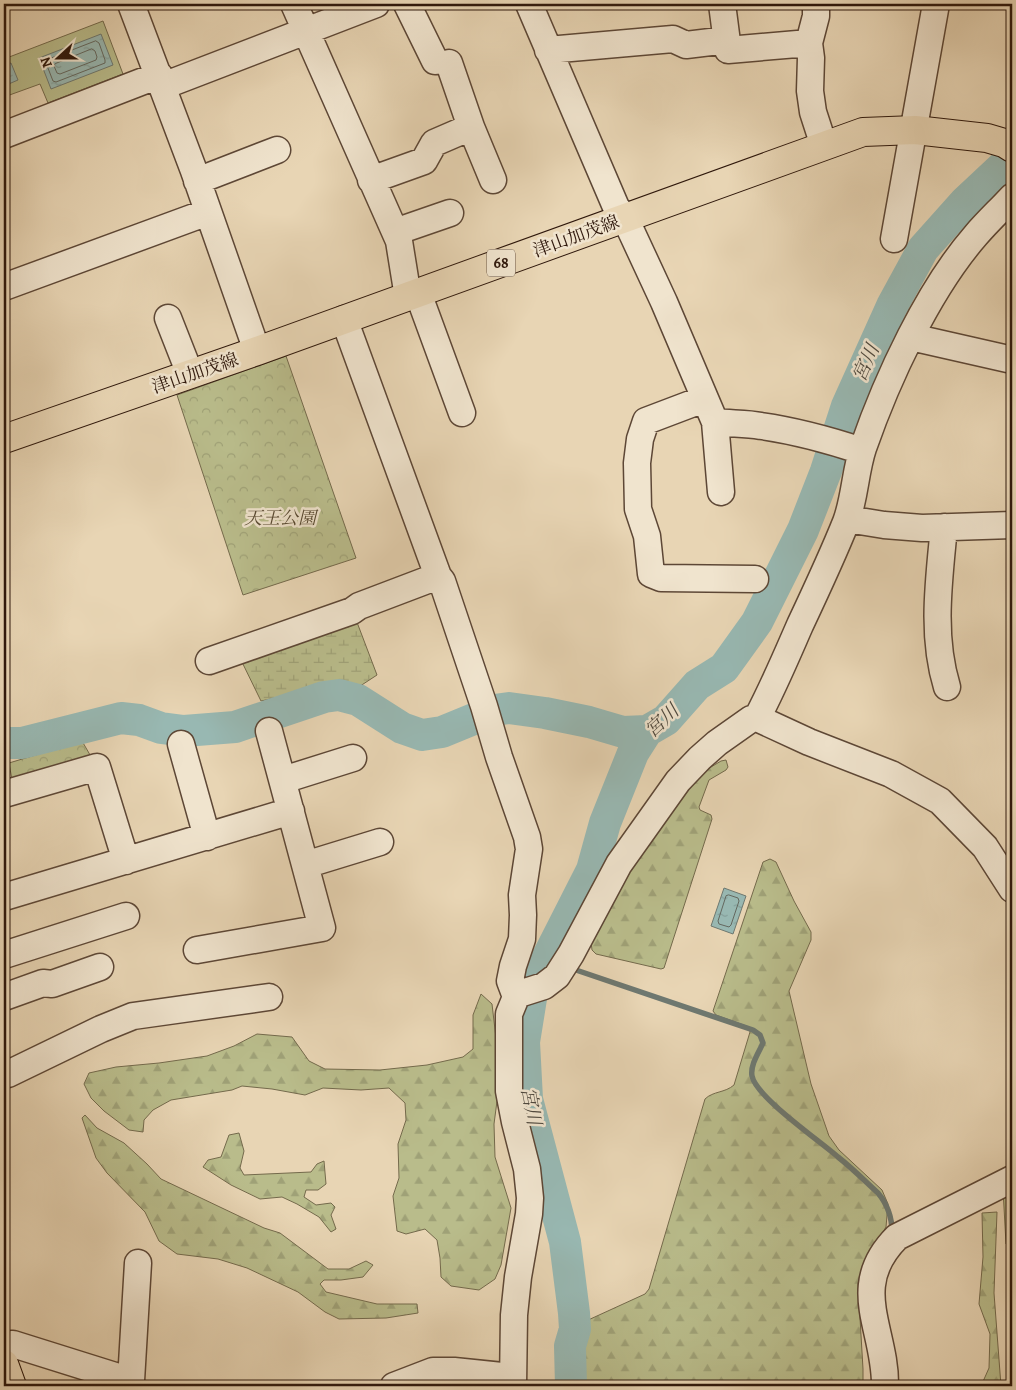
<svg xmlns="http://www.w3.org/2000/svg" width="1016" height="1390" viewBox="0 0 1016 1390" font-family="Alegreya,'Noto Serif JP',serif">
	<style>
		.forest { fill: url(#forest-firs); stroke: #746a4c }
		.wetland { fill: url(#wetland-marsh); stroke: #746a4c }
		.park { fill: url(#park-crowns); stroke: #746a4c }
		.pitch { fill: #b9bc8b; stroke: #746a4c }
		.water { fill: url(#water-ripples); stroke: #6e7870 }
		.lines { fill: none; stroke-linecap: round; stroke-linejoin: round }
		.shore { stroke: #64685f; stroke-width: 1 }
		.stream { stroke: #6e7870; stroke-width: 5.5 }
		.river { stroke: #98b8b2; stroke-width: 32 }
		.minor-casing { stroke: #5d4736; stroke-width: 29 }
		.major-casing { stroke: #2f180c; stroke-width: 30 }
		.minor { stroke: #f0e4ce; stroke-width: 26 }
		.major { stroke: #e8d5b4; stroke-width: 28 }
		.labels { text-anchor: middle; dominant-baseline: central; stroke-width: 5; stroke-linejoin: round; paint-order: stroke }
		.shield { fill: #f0e4ce; stroke: #695546; stroke-width: 1 }
		.shield-label { font-size: 16px; font-weight: bold; fill: #2f180c }
		.street-label { font-size: 18px; fill: #2f180c; stroke: #f0e4ce }
		.park-label { font-size: 18px; font-style: italic; fill: #584932; stroke: #f0e4ce }
		.water-label { font-size: 19px; font-style: italic; fill: #4e483e; stroke: #f0e4ce }
	</style>
	<defs>
		<pattern id="forest-firs" width="22" height="20" patternUnits="userSpaceOnUse" patternTransform="scale(1.25)"><rect width="22" height="20" fill="#b9bc8b"/><path d="M5 1l3.5 6h-7zM16 11l3.5 6h-7z" fill="#9fa177"/></pattern>
		<pattern id="wetland-marsh" width="20" height="14" patternUnits="userSpaceOnUse" patternTransform="scale(1.25)"><rect width="20" height="14" fill="#b9bc8b"/><path d="M1 5h8M5 5V1M11 12h8M15 12V8" fill="none" stroke="#9fa177"/></pattern>
		<pattern id="park-crowns" width="20" height="18" patternUnits="userSpaceOnUse" patternTransform="scale(1.25)"><rect width="20" height="18" fill="#b9bc8b"/><path d="M2 6a3 3 0 1 1 6 0M12 15a3 3 0 1 1 6 0" fill="none" stroke="#9fa177"/></pattern>
		<pattern id="water-ripples" width="26" height="14" patternUnits="userSpaceOnUse" patternTransform="scale(1.25)"><rect width="26" height="14" fill="#98b8b2"/><path d="M2 4q2-2 4 0t4 0M15 11q2-2 4 0t4 0" fill="none" stroke="#839d98"/></pattern>
	</defs>
	<rect width="100%" height="100%" fill="#e8d5b4"/>
	<filter id="stains"><feTurbulence type="fractalNoise" baseFrequency=".004" numOctaves="4"/><feColorMatrix values="0 0 0 0 .2 0 0 0 0 .09 0 0 0 0 .02 0 0 0 .5 -.17"/></filter>
	<radialGradient id="worn" r=".72"><stop offset=".6" stop-color="#630" stop-opacity="0"/><stop offset="1" stop-color="#630" stop-opacity=".3"/></radialGradient>
	<!-- forest -->
	<path class="forest" d="M726 760 728 767 726 770 709 780 699 807 700 810 711 815 712 819 664 968 661 969 596 954 592 950 591 942 618 889 653 836 697 779 711 767 721 761Z
		M770 859 776 862 794 901 811 932V940L789 991 811 1084 829 1136 839 1150 882 1190 888 1204 886 1227 862 1267 858 1284 863 1369V1386H579C578 1366 572 1338 586 1321L645 1294 649 1289 705 1099C713 1091 725 1093 734 1085L750 1032 749 1027 716 1015 713 1011 763 862Z
		M481 994 492 1004 498 1055 499 1086 494 1124 495 1157 511 1208 501 1265 495 1279 479 1290 451 1286 441 1277 440 1258 437 1240 425 1229 406 1234 397 1231 393 1196 399 1178 398 1144 406 1120 405 1103 389 1088 361 1090 323 1088 305 1095 272 1089 242 1086 232 1090 171 1100 153 1110 144 1120 143 1132 129 1130 104 1111 91 1098 84 1084 89 1073 116 1067 159 1063 207 1056 234 1046 257 1034 292 1037 309 1061 325 1069 380 1070 427 1065 463 1057 473 1049V1015Z
		M85 1115 97 1128 124 1143 147 1164 161 1179 264 1228 280 1233 328 1269H349L366 1261 373 1265 363 1277 341 1280H324L320 1284 326 1292 377 1304H417L418 1313 386 1318 339 1319 325 1312 298 1292 247 1268 218 1259 177 1254 159 1241 145 1212 107 1173 96 1158 82 1118Z
		M239 1133 244 1151 240 1168 244 1175 311 1172 317 1164 324 1161 326 1184 318 1190H306L304 1197 316 1205 331 1203 335 1207 331 1215 336 1229 331 1232 319 1217 297 1204 282 1197 260 1199 231 1185 203 1167 208 1160 221 1157 229 1135Z
		M997 1212 994 1293 1001 1386H981L989 1368 990 1334 979 1304 983 1257 982 1213Z"/>
	<!-- wetland -->
	<path class="wetland" d="M355 617 377 675 351 692C321 684 291 695 261 701L240 658Z"/>
	<!-- park -->
	<path class="park" d="M286 356 356 558 243 595 177 395Z
		M82 741 97 767 14 791 9 763Z"/>
	<!-- pitch -->
	<path class="pitch" d="M103 21 123 74 48 103 40 84 4 97V59Z
		M1012 1186V1244H1006L1003 1189Z"/>
	<!-- water -->
	<path class="water" d="M101 34 113 65 51 89 39 58Z
		M11 63 18 80 4 86V65Z
		M724 888 746 896 733 934 711 926Z"/>
	<g class="lines">
		<!-- shore -->
		<path class="shore" d="M96 41 99 43 105 60V63L56 82 53 81 46 63 47 60Z
			M92 49 95 51 97 57 96 60 60 74 57 73 54 66 55 64Z
			M729 895 738 898 739 901 731 925 729 927 719 924 718 921 726 896Z"/>
		<!-- stream -->
		<path class="stream" d="M573 969 753 1030 760 1035 763 1043C759 1052 750 1065 752 1076 756 1097 820 1141 838 1157 852 1168 865 1181 878 1193 888 1205 892 1217 892 1232"/>
		<!-- river -->
		<path class="river" d="M494 710 509 708 545 713 589 722 623 732 647 731
			M4 743H22L121 718 139 720 161 728 184 731 235 727 324 697 339 695 358 700 402 728 422 735 442 732 481 716
			M571 1386 570 1346 575 1329 574 1313 565 1242 527 1099 524 1042 533 986 592 870 605 823 633 753 647 731 666 720 697 685 724 668 757 622 803 530 826 471 847 406 892 306 923 249 965 202 1012 158"/>
		<defs>
			<path id="minor" d="M131 4 194 171 257 351
				M294 4 399 241 408 297
				M407 4 435 61
				M529 4 616 207 625 218 664 302 715 422C731 424 746 423 761 426 796 431 829 440 862 451
				M722 4 728 50 809 43
				M816 4V16L809 43 811 58 810 91 813 112 824 146
				M548 50 673 39 686 45 727 40
				M449 63 471 127
				M163 86 376 4
				M4 135 159 75
				M371 180 424 161 434 143 471 127 493 180
				M197 181 277 150
				M395 232 450 213
				M894 239 936 4
				M4 287 208 212
				M418 293 462 413
				M168 318 190 374
				M344 319 438 576 442 581 484 706 499 757 527 837 529 849 522 895 523 915 522 939 513 966 510 981 516 997
				M911 337 1008 359
				M704 399 646 421 640 439 637 463 638 509 647 536 651 574 661 578 755 579
				M715 422 721 492
				M847 519 884 525 922 528 1012 525
				M944 527C939 580 931 635 947 687
				M209 661 352 611 359 606 438 576
				M757 718C773 688 786 657 800 625 816 591 832 557 846 522 855 498 855 472 863 448 887 379 928 290 976 235 987 222 1000 210 1012 197
				M181 744 207 837
				M283 780 353 758
				M4 794 97 767 126 861
				M305 865 380 842
				M4 897 291 811
				M197 950 322 928 269 731
				M4 955 126 916
				M4 997 43 983 52 984 100 967
				M4 1075 8 1074 101 1029 133 1016 269 997
				M4 1345 13 1344 131 1381 138 1263
				M394 1386 433 1371H454L513 1377
				M513 1386 514 1315 518 1277 529 1214 530 1198 527 1169 515 1122 509 1091V1014L516 997 522 993 544 986 557 976 571 954 619 864 678 781 700 758 717 743 751 719 757 718 809 742 891 774 940 801 985 847 1012 889
				M885 1386C886 1329 847 1287 897 1237L1012 1179"/>
			<path id="major" d="M4 439 257 351 863 132 915 130 987 138 1004 143 1012 148
				M4 1364 12 1386"/>
		</defs>
		<!-- minor casing -->
		<use href="#minor" class="minor-casing"/>
		<!-- major casing -->
		<use href="#major" class="major-casing"/>
		<!-- minor -->
		<use href="#minor" class="minor"/>
		<!-- major -->
		<use href="#major" class="major"/>
	</g>
	<g class="labels">
		<!-- shield labels -->
		<rect class="shield" x="487" y="249.5" width="28" height="27" rx="4"/>
		<g class="shield-label">
			<text x="501" y="263">68</text>
		</g>
		<!-- street labels -->
		<g class="street-label">
			<text transform="translate(576 236) rotate(-20)">津山加茂線</text>
			<text transform="translate(195 373) rotate(-19)">津山加茂線</text>
		</g>
		<!-- park labels -->
		<g class="park-label">
			<text x="280" y="518">天王公園</text>
		</g>
		<!-- water labels -->
		<g class="water-label">
			<text transform="translate(866 363) rotate(-66)">宮川</text>
			<text transform="translate(662 721) rotate(-43)">宮川</text>
			<text transform="translate(531 1106) rotate(79)">宮川</text>
		</g>
	</g>
	<!-- margin -->
	<rect width="1016" height="1390" fill="none" stroke="#e8d5b4" stroke-width="20"/>
	<rect x="5" y="5" width="1006" height="1380" fill="none" stroke="#2f180c" stroke-width="2.5"/>
	<rect x="10" y="10" width="996" height="1370" fill="none" stroke="#2f180c"/>
	<!-- north arrow -->
	<g transform="translate(58 58) rotate(249)" stroke="#f0e4ce" stroke-width="4" paint-order="stroke">
	<path d="M0-4L9 19L0 12L-9 19Z" fill="#2f180c"/>
	<text y="-8" font-size="14" font-weight="bold" text-anchor="middle" fill="#2f180c">N</text>
	</g>
	<rect width="100%" height="100%" filter="url(#stains)"/>
	<rect width="100%" height="100%" fill="url(#worn)"/>
</svg>
